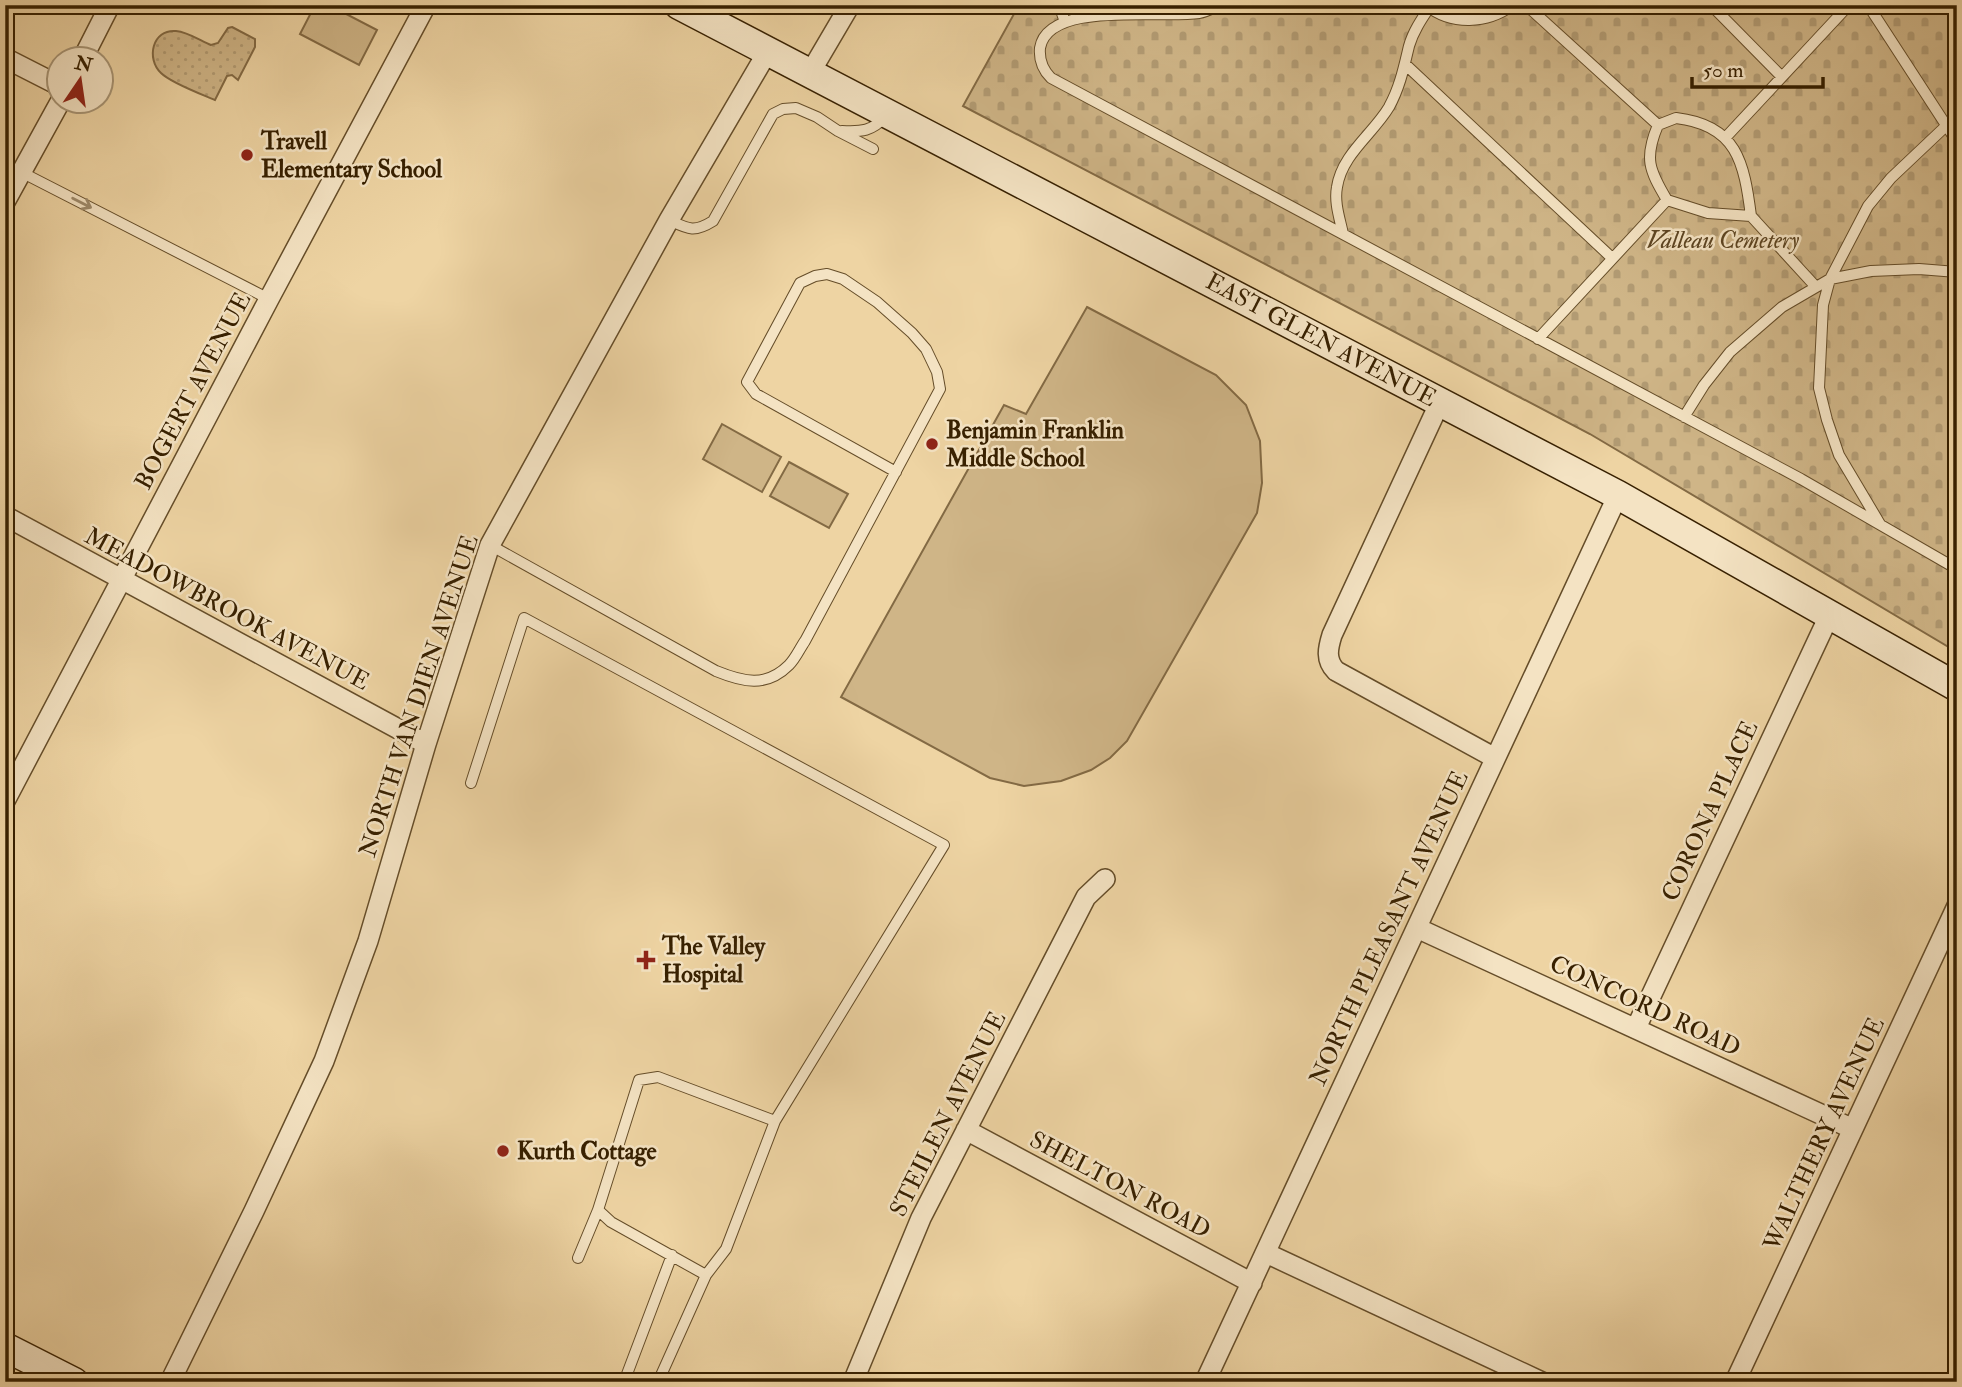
<svg xmlns="http://www.w3.org/2000/svg" width="1962" height="1387" viewBox="0 0 1962 1387" font-family="'IM FELL Double Pica',serif">
	<style>
		.cemetery { fill: url(#cemetery-stones); stroke: #836a44; stroke-width: 2 }
		.park { fill: url(#park-dots); stroke: #836a44; stroke-width: 2 }
		.garden { fill: #cfb587; stroke: #836a44; stroke-width: 2 }
		.lines { fill: none; stroke-linecap: round; stroke-linejoin: round }
		.lane-casing { stroke: #654d29; stroke-width: 12 }
		.street-casing { stroke: #654d29; stroke-width: 22 }
		.secondary-casing { stroke: #372000; stroke-width: 31 }
		.lane { stroke: #f4e3c3; stroke-width: 10 }
		.street { stroke: #f4e3c3; stroke-width: 19 }
		.secondary { stroke: #f4e3c3; stroke-width: 28 }
		.oneway { stroke: #9f8b6b }
		.poi-dot { fill: #8f2418; stroke: #f4e3c3; stroke-width: 2.5 }
		.labels { text-anchor: middle; dominant-baseline: central; stroke-width: 5; stroke-linejoin: round; paint-order: stroke }
		.poi-label { font-size: 24px; font-weight: bold; fill: #372000; stroke: #f4e3c3; text-anchor: start }
		.park-label { font-size: 24px; font-style: italic; fill: #5d4522; stroke: #f4e3c3 }
		.street-label { font-size: 24px; fill: #372000; stroke: #f4e3c3 }
	</style>
	<defs>
		<pattern id="cemetery-stones" width="16" height="16" patternUnits="userSpaceOnUse" patternTransform="scale(1.75)"><rect width="16" height="16" fill="#cfb587"/><path d="M2 7V4a2 2 0 0 1 4 0v3zM10 15v-3a2 2 0 0 1 4 0v3z" fill="#b29b73"/></pattern>
		<pattern id="park-dots" width="8" height="8" patternUnits="userSpaceOnUse" patternTransform="scale(1.75)"><rect width="8" height="8" fill="#cfb587"/><path d="M2 2h.1M6 6h.1" fill="none" stroke="#b29b73" stroke-width="1.8" stroke-linecap="round"/></pattern>
	</defs>
	<rect width="100%" height="100%" fill="#eed4a3"/>
	<filter id="stains"><feTurbulence type="fractalNoise" baseFrequency=".00286" numOctaves="4"/><feColorMatrix values="0 0 0 0 .2 0 0 0 0 .09 0 0 0 0 .02 0 0 0 .5 -.17"/></filter>
	<radialGradient id="worn" r=".72"><stop offset=".6" stop-color="#630" stop-opacity="0"/><stop offset="1" stop-color="#630" stop-opacity=".3"/></radialGradient>
	<!-- cemetery -->
	<path class="cemetery" d="M1019 5H1957V652L1590 434 963 106Z"/>
	<!-- park -->
	<path class="park" d="M232 27 255 39V47L238 80 232 75 227 76 215 100C201 94 171 83 161 73 146 59 152 29 176 31 188 32 201 41 211 45L218 43 228 28Z"/>
	<!-- garden -->
	<path class="garden" d="M315 5H329L377 30 359 65 300 34Z
		M1087 307 1216 375 1246 405 1260 441 1262 483 1257 513 1127 741 1110 758 1091 770 1061 781 1024 786 990 778 841 697 1004 405 1026 414Z
		M722 424 781 457 762 492 703 459Z
		M789 462 848 494 829 528 770 496Z"/>
	<g class="lines">
		<defs>
			<path id="lane" d="M1059 5 1064 19
				M1219 5C1213 8 1206 12 1199 13 1161 19 1048 0 1040 48 1039 59 1043 70 1051 78L1801 479 1957 569
				M1426 5C1452 26 1487 24 1513 5
				M1526 5 1658 125
				M1711 5 1781 76
				M1868 5 1957 142
				M1406 65 1612 258
				M1676 118C1737 125 1744 162 1751 216L1708 213 1667 200C1649 170 1644 158 1658 125Z
				M842 131C862 132 872 131 885 117
				M1726 137 1849 5
				M21 172 269 299
				M1751 216 1816 287
				M669 220C688 229 694 233 713 221L773 114 783 109 796 108 817 117 838 131 873 149
				M1343 234C1340 219 1334 203 1337 187 1342 154 1373 134 1389 107 1400 87 1404 67 1409 46 1413 32 1421 20 1429 8
				M1538 339 1667 200
				M1684 417 1704 385 1730 352 1782 307 1830 279 1871 271 1919 269 1957 272
				M1880 524 1839 455 1827 420 1819 388 1823 305 1830 279 1868 206 1891 178 1946 126
				M490 545 716 671C743 682 766 688 789 665 796 658 800 648 805 641L940 389 937 372 926 349 912 333 877 302 843 279 827 274 815 276 800 283 747 382 756 394 896 472
				M471 783 524 618 944 845 775 1121
				M578 1258 598 1210
				M624 1382 672 1255
				M658 1382 706 1275 726 1249 775 1121 658 1077 639 1080 598 1210 611 1222 706 1275"/>
			<path id="street" d="M5 58 60 86
				M82 60 110 5
				M810 73 850 5
				M5 202 60 102
				M1440 402 1332 635C1328 648 1325 660 1336 671L1495 758
				M5 516 426 744
				M5 801 269 299 426 5
				M1417 928 1853 1129
				M1636 1028 1829 616
				M966 1130 1252 1283
				M1266 1253 1542 1382
				M170 1382 254 1211 324 1061 368 941 426 744 490 545 669 220 768 51
				M853 1382 921 1218 1086 897 1105 879
				M1205 1382 1618 495
				M1735 1382 1957 906"/>
			<path id="secondary" d="M679 5 1618 495 1957 687
				M5 1347 74 1382"/>
		</defs>
		<!-- lane casing -->
		<use href="#lane" class="lane-casing"/>
		<!-- street casing -->
		<use href="#street" class="street-casing"/>
		<!-- secondary casing -->
		<use href="#secondary" class="secondary-casing"/>
		<!-- lane -->
		<use href="#lane" class="lane"/>
		<!-- street -->
		<use href="#street" class="street"/>
		<!-- secondary -->
		<use href="#secondary" class="secondary"/>
	</g>
	<!-- one-way arrows -->
	<defs><path id="oneway-shaft" d="M-6 0H5M1.5-3L5.5 0L1.5 3" fill="none" stroke-width="1.6" stroke-linecap="round" stroke-linejoin="round" transform="scale(1.75)"/></defs>
	<use class="oneway" href="#oneway-shaft" transform="translate(82 203) rotate(27)"/>
	<!-- markers -->
	<g class="poi-dot">
		<circle cx="247" cy="155" r="7"/>
		<circle cx="932" cy="444" r="7"/>
		<path d="M642.5 949.5h7v7h7v7h-7v7h-7v-7h-7v-7h7z"/>
		<circle cx="503" cy="1151" r="7"/>
	</g>
	<g class="labels">
		<!-- poi labels -->
		<g class="poi-label">
			<text x="261" y="141">Travell<tspan x="261" dy="28">Elementary School</tspan></text>
			<text x="946" y="430">Benjamin Franklin<tspan x="946" dy="28">Middle School</tspan></text>
			<text x="662" y="946">The Valley<tspan x="662" dy="28">Hospital</tspan></text>
			<text x="517" y="1151">Kurth Cottage</text>
		</g>
		<!-- park labels -->
		<g class="park-label">
			<text x="1723" y="240">Valleau Cemetery</text>
		</g>
		<!-- street labels -->
		<g class="street-label">
			<text transform="translate(1321 340) rotate(28)">EAST GLEN AVENUE</text>
			<text transform="translate(193 391) rotate(-62)">BOGERT AVENUE</text>
			<text transform="translate(227 609) rotate(28)">MEADOWBROOK AVENUE</text>
			<text transform="translate(419 696) rotate(-72)">NORTH VAN DIEN AVENUE</text>
			<text transform="translate(1710 811) rotate(-65)">CORONA PLACE</text>
			<text transform="translate(1389 928) rotate(-65)">NORTH PLEASANT AVENUE</text>
			<text transform="translate(1645 1006) rotate(25)">CONCORD ROAD</text>
			<text transform="translate(948 1114) rotate(-63)">STEILEN AVENUE</text>
			<text transform="translate(1824 1134) rotate(-65)">WALTHERY AVENUE</text>
			<text transform="translate(1120 1185) rotate(28)">SHELTON ROAD</text>
		</g>
	</g>
	<!-- margin -->
	<rect width="1962" height="1387" fill="none" stroke="#eed4a3" stroke-width="28"/>
	<rect x="7" y="7" width="1948" height="1373" fill="none" stroke="#372000" stroke-width="3.5"/>
	<rect x="14" y="14" width="1934" height="1359" fill="none" stroke="#372000" stroke-width="2"/>
	<!-- north arrow -->
	<g transform="translate(80 80) rotate(13)"><circle r="33" fill="#f4e3c3" stroke="#a89575" stroke-width="2"/>
	<path d="M0-5L12 26L0 18L-12 26Z" fill="#8f2418"/>
	<text y="-10" font-size="19" font-weight="bold" text-anchor="middle" fill="#372000">N</text>
	</g>
	<!-- scale -->
	<path d="M1692 77v10h131v-10" fill="none" stroke="#372000" stroke-width="3.5"/>
	<text x="1703" y="77" font-size="21" fill="#372000" stroke="#f4e3c3" stroke-width="5" paint-order="stroke">50 m</text>
	<rect width="100%" height="100%" filter="url(#stains)"/>
	<rect width="100%" height="100%" fill="url(#worn)"/>
</svg>
